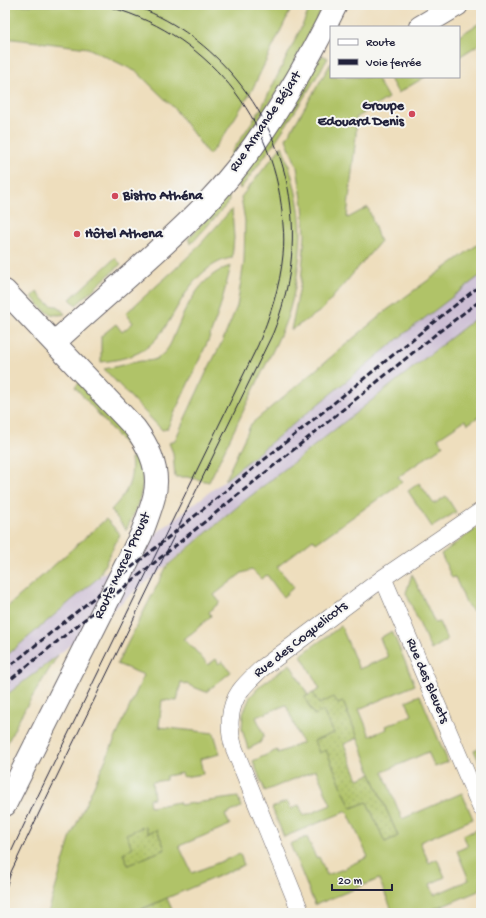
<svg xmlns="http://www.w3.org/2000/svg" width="486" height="918" viewBox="0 0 486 918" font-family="'Gochi Hand',sans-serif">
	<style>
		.railway { fill: #ccbed4 }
		.grass { fill: #b0c367; stroke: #697251; fill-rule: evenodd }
		.garden { fill: url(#garden-dots); stroke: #697251 }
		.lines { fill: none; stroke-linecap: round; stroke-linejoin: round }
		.street-casing { stroke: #696468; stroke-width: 18 }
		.secondary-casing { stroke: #696468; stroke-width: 24 }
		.street { stroke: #fff; stroke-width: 17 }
		.secondary { stroke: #fff; stroke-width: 22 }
		.tram { stroke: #22223b; stroke-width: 1 }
		.rail { stroke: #22223b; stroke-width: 3; stroke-dasharray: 6 3; stroke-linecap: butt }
		.poi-dot { fill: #d1495b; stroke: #f6f6f2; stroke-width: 1.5 }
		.labels { text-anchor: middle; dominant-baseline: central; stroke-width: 4; stroke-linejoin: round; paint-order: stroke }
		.poi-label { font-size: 14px; font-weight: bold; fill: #22223b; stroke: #f6f6f2; text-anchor: start }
		.street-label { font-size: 14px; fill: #22223b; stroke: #f6f6f2 }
	</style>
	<defs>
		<pattern id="garden-dots" width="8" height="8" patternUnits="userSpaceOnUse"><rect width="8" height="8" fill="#b0c367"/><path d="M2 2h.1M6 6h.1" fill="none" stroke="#97a75a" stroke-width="1.8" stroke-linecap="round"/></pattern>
	</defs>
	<rect width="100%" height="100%" fill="#f6f6f2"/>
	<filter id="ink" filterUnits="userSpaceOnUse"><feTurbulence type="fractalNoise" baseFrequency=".025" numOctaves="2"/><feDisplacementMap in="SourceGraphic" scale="8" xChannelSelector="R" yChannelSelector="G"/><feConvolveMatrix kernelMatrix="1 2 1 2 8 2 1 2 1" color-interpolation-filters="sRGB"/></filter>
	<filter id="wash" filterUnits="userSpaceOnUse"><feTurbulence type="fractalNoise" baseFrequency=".012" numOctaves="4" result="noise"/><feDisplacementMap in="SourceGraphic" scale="16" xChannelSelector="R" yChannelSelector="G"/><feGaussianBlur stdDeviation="0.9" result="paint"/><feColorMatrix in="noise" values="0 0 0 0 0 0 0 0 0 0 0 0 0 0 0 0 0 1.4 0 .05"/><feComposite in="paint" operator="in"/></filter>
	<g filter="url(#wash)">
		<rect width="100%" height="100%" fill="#eedebd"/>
		<!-- railway -->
		<path class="railway" d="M481 275V314L243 502 58 655 5 696V657L98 578 225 480 404 334Z"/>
		<!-- grass -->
		<path class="grass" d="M5 5H293L252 90 225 134 209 155 174 108 137 72 88 48 5 38Z
			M311 5H324L285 80 245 139 232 156 231 153 262 107 302 26Z
			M481 22V43L459 57V36Z
			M322 55 328 58C301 103 273 148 240 189L238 183Z
			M331 63V77H376L388 98 356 118V136L347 217 348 218 368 207 380 242 322 310 291 330 296 306 301 281 305 235 303 205 297 167 286 139Z
			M389 77H425L398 93Z
			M282 146C292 173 301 205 301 234 300 262 296 291 287 318 278 342 265 366 254 389 239 420 224 451 209 482L187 477H175L173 453 169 443 175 440 207 371 223 340 237 306 244 262 245 221 241 197Z
			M228 195 230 201 191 244 188 239Z
			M232 209 234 238 232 258C215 260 197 276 188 290 175 308 167 330 150 345 136 357 118 360 101 362V336L116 324 122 332 133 323 126 313 172 272 195 250Z
			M481 242V275L404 334 225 480 251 424 387 310Z
			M115 258 121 264 76 305 70 299Z
			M231 266 220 308 208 341 167 429 162 430 104 369C117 367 128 363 141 361 146 361 152 361 156 359 171 350 171 341 178 326 188 302 204 273 231 266Z
			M37 292C43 299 49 307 58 306L65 314C48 318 42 308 32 297Z
			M481 314V371L477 375 481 380V415L468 424 465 420 438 438 443 446 398 477 402 482 316 543 313 539 277 567 294 587 283 597 267 575 261 579 252 570 242 573 214 595 220 602 209 612 211 616 192 633 183 639 194 649 208 665 216 659 219 664 222 661 231 672 206 692 181 682 177 701 162 700 159 727 214 733 220 754 200 759 203 774 183 777 182 773 166 776V780L152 782 154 798 149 799 150 807 179 802 180 805 238 797 241 807 225 815 230 825 179 846 192 873 240 854 244 865 137 911 139 913H48L71 836 144 675 117 664 167 566 243 502ZM145 826 148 834 157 830 165 849 128 865 123 853 132 848Z
			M79 383 123 432 132 443 126 446 75 387Z
			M137 456C139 461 141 466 142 472 145 492 135 512 126 530L111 510C126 494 134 482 131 458Z
			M419 483 434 504 446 496 456 512 432 527 408 491Z
			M106 519 120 534 98 578 5 657V609Z
			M481 525V606L473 611 467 605 455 577 452 578 441 554Z
			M412 574 435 623 439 622 447 640 431 650 406 593Z
			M341 626 359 669 388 657 380 638 392 631 415 685 359 709 370 736 387 729 386 726 412 715 406 701 420 695 448 762 435 767 428 752 383 772 402 819 462 793 473 819 420 842 429 863 437 859 445 877 430 884 434 895 469 880 457 851 468 846 463 835 477 830 481 839V890L426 913H393L379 879 315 905 290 844 307 837 316 858 319 857 327 875 346 868V867L368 857 347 811 284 837 272 808 287 801 291 809 299 805 304 816 331 805 316 770 265 791 253 761 277 750 278 753 302 743 286 705 256 717 264 735 260 743 248 749 242 729 243 714 250 697 260 686 290 664 308 695 304 697 314 715 323 711 334 733 314 741 326 750 351 808 367 802 385 842 398 836 371 774 358 738 343 702 338 704H319L313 693 320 689 301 655Z
			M58 655 20 717 5 748V696Z
			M481 747V767L474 750Z"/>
		<!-- garden -->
		<path class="garden" d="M313 693 319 704 334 697 338 704 343 702 358 738 344 744 358 779 371 774 398 836 385 842 367 802 351 808 326 750 319 753 314 741 334 733 323 711 314 715 304 697Z
			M145 826 148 833 157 830 165 849 128 865 123 853 132 848 126 834Z
			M167 898 173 912 169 913H139L137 912Z
			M442 905 446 913H426Z"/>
	</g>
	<g filter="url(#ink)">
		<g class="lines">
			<defs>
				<path id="street" d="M383 578 481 808
					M301 913 234 748C228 730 228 708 240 691 246 683 254 676 261 669L383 578 481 511"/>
				<path id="secondary" d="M420 27 457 5
					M5 291 135 428C150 448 161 471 154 497 151 509 146 522 141 535L5 805
					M55 342C104 297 156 255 203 207 258 150 301 76 336 5"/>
			</defs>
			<!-- street casing -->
			<use href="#street" class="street-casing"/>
			<!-- secondary casing -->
			<use href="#secondary" class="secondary-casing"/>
			<!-- street -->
			<use href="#street" class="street"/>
			<!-- secondary -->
			<use href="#secondary" class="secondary"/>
			<!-- tram -->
			<path class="tram" d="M5 865 31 810 258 345C270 316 280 287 283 255 284 245 284 235 283 225 278 119 205 30 102 5
				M5 891 11 872 39 813 273 333C309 243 295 146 231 73 204 42 170 18 132 5"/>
			<!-- rail -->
			<path class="rail" d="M5 670 430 325 481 285
				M5 684 436 334 481 300"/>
		</g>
	</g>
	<!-- markers -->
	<g class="poi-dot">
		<circle cx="412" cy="114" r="4"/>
		<circle cx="115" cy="196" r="4"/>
		<circle cx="77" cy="234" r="4"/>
	</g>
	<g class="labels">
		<!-- poi labels -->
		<g class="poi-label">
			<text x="404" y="106" text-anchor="end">Groupe<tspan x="404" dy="16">Edouard Denis</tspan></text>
			<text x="123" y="196">Bistro Athéna</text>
			<text x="85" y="234">Hôtel Athena</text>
		</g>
		<!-- street labels -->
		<g class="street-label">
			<text transform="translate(266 122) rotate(-56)">Rue Armande Béjart</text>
			<text transform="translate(123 566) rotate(-65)">Route Marcel Proust</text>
			<text transform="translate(301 640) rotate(-38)">Rue des Coquelicots</text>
			<text transform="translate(427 681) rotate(67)">Rue des Bleuets</text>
		</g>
	</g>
	<!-- margin -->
	<rect width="486" height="918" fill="none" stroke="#f6f6f2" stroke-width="20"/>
	<!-- legend -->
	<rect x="330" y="26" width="130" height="52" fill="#f6f6f2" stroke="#a1a1a9"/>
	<rect x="338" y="39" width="20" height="6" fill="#ffffff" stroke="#a1a1a9"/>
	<text x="366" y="46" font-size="12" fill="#22223b">Route</text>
	<rect x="338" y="59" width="20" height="6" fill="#22223b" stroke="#a1a1a9"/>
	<text x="366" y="66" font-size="12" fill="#22223b">Voie ferrée</text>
	<!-- scale -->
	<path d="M332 884v6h60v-6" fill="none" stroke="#22223b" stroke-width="2"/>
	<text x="338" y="884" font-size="12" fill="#22223b" stroke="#f6f6f2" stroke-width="3" paint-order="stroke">20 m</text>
</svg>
